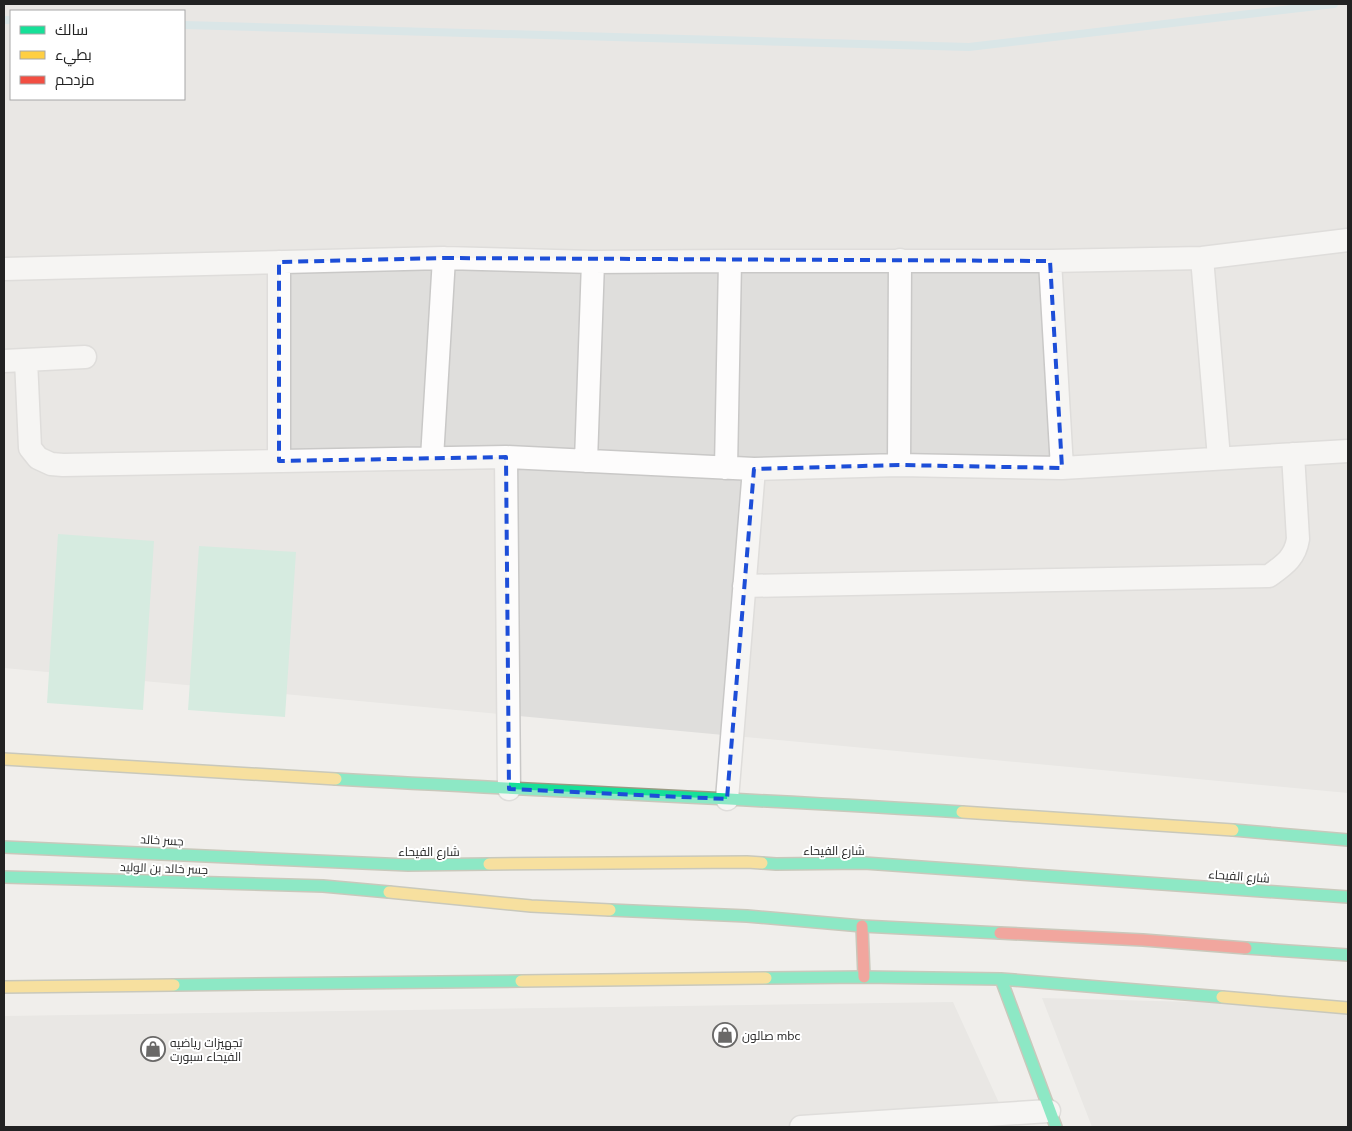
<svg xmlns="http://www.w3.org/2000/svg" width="1352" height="1131" viewBox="0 0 1352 1131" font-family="Mulish,Cairo,sans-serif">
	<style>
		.residential { fill: #dfdedc; fill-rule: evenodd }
		.pitch { fill: #b7e6d2 }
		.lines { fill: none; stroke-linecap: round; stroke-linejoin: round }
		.stream { stroke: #bfdbe3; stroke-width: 8 }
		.street-casing { stroke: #c9c8c7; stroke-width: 25 }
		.fast-casing { stroke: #999a82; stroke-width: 14 }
		.slow-casing { stroke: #999a82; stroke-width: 14 }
		.jam-casing { stroke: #999a82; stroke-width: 14 }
		.street { stroke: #fdfcfc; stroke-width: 22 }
		.fast { stroke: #16e098; stroke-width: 11 }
		.slow { stroke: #ffcf43; stroke-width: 11 }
		.jam { stroke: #f24e42; stroke-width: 11 }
		.marked { fill: none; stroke: #1d4ed8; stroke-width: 4; stroke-dasharray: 10 6; stroke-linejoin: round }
		.labels { text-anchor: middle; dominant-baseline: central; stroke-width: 4; stroke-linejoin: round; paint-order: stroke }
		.street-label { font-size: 12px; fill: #222; stroke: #fff }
		.poi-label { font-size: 12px; fill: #222; stroke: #fff; text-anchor: start }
	</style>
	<rect width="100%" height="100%" fill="#f0eeeb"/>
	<!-- residential -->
	<path class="residential" d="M4 4H1348V793L4 668ZM11 11H184V99H11Z
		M1042 998 1348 1006V1127H1092Z
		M953 1002 1010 1127H4V1016Z"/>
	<!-- pitch -->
	<path class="pitch" d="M58 534 154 541 143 710 47 703Z
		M199 546 296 552 285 717 188 710Z"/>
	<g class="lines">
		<!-- stream -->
		<path class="stream" d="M4 20H11
			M184 25 969 47 1334 4"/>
		<defs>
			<path id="street" d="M1202 258 1219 458
				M1050 261 1062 468
				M279 262V461
				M4 269 444 258 593 262 730 261H1050L1202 258 1348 240
				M26 360 30 448 38 458 51 464 63 465 506 457 754 469 899 465 1062 468 1348 451
				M4 361 85 357
				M506 457 509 789
				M432 458 444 258
				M586 461 593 262
				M899 465 900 260
				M726 468 730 261
				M744 586 1269 576C1284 565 1295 558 1298 539L1293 454
				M727 799 754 469
				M801 1127 1049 1111"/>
			<path id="fast" d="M336 779C545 791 754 799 962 812
				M1233 830 1348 840
				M4 847 408 865 489 864
				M762 863 776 864 864 863 1348 897
				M4 877 323 886 389 892
				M610 910 747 916 862 926 1000 933
				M1246 948 1348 955
				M766 978 864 977 1001 979 1222 997
				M1001 979 1056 1127
				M174 985 521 981"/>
			<path id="slow" d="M4 759 336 779
				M962 812 1233 830
				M489 864 747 862 762 863
				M389 892 531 906 610 910
				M521 981 766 978
				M4 987 174 985
				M1222 997 1348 1008"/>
			<path id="jam" d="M862 926 864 977
				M1000 933 1143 940 1246 948"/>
		</defs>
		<!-- street casing -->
		<use href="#street" class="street-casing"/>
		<!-- fast casing -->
		<use href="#fast" class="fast-casing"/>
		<!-- slow casing -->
		<use href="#slow" class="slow-casing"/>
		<!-- jam casing -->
		<use href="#jam" class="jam-casing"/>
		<!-- street -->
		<use href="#street" class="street"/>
		<!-- fast -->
		<use href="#fast" class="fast"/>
		<!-- slow -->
		<use href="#slow" class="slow"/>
		<!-- jam -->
		<use href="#jam" class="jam"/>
	</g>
	<!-- marked area -->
	<path d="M0 0H1352V1131H0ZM444 258 1050 261 1062 468 899 465 754 469 727 799 509 789 506 457 279 461V262Z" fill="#f0eeeb" fill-opacity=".55" fill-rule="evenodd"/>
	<path class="marked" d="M444 258 1050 261 1062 468 899 465 754 469 727 799 509 789 506 457 279 461V262Z"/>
	<!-- icons -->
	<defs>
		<symbol id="shop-ring" viewBox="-11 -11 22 22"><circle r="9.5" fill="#fff" stroke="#6a6968" stroke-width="1.5"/><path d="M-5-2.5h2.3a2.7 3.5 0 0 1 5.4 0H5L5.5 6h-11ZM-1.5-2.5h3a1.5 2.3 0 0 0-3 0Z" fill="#6a6968"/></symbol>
	</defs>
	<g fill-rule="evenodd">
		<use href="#shop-ring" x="711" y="1021" width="28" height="28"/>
		<use href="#shop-ring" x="139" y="1035" width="28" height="28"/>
	</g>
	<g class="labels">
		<!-- street labels -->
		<g class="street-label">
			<text transform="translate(162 840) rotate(3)">جسر خالد</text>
			<text x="834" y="850">شارع الفيحاء</text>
			<text x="429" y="851">شارع الفيحاء</text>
			<text transform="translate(164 868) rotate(2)">جسر خالد بن الوليد</text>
			<text transform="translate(1239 876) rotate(4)">شارع الفيحاء</text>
		</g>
		<!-- poi labels -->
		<g class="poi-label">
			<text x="742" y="1035">صالون mbc</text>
			<text x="170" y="1042">تجهيزات رياضيه<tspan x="170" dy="14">الفيحاء سبورت</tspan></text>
		</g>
	</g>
	<!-- border -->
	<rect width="1352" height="1131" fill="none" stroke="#222222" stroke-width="10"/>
	<!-- legend -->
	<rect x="10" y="10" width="175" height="90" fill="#ffffff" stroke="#a7a7a7"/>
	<rect x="20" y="26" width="25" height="8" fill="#16e098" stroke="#a7a7a7"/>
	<text x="55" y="35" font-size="15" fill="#222222">سالك</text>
	<rect x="20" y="51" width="25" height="8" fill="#ffcf43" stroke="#a7a7a7"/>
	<text x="55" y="60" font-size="15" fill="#222222">بطيء</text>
	<rect x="20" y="76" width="25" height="8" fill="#f24e42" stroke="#a7a7a7"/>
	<text x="55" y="85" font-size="15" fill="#222222">مزدحم</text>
</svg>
